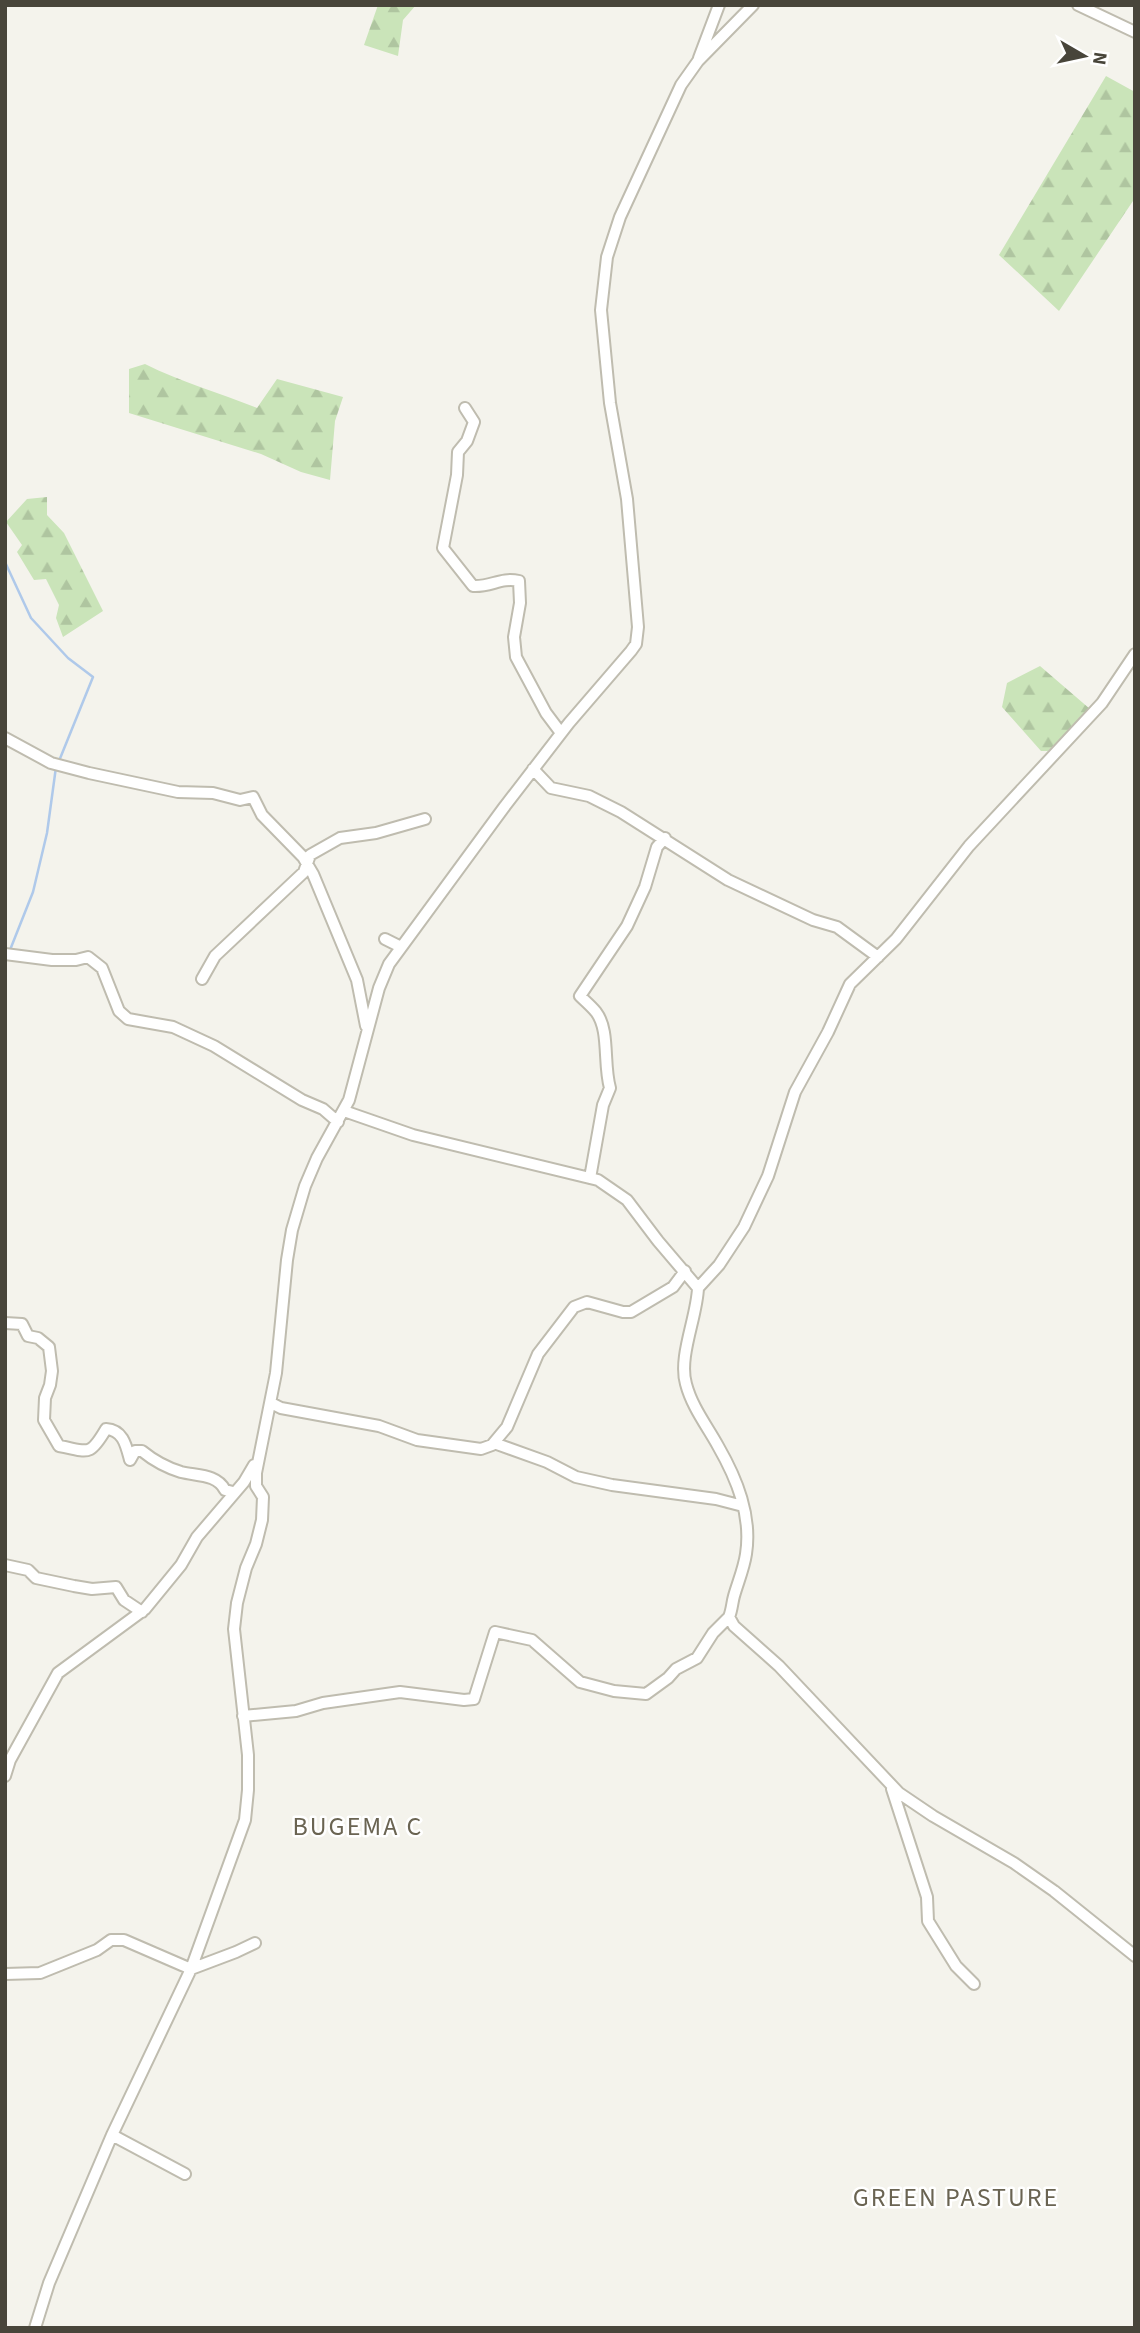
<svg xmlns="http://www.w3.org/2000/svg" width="1140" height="2333" viewBox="0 0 1140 2333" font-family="'Source Sans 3',sans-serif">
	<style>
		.forest { fill: url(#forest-firs) }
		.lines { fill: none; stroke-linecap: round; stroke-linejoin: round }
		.stream { stroke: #afc9ea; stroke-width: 2.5 }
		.minor-casing { stroke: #bfbcaf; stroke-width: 14 }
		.minor { stroke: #fff; stroke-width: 10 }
		.labels { text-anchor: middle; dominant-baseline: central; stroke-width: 5; stroke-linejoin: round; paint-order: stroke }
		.quarter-label { font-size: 26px; letter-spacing: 2px; fill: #6a6452; stroke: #fff }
	</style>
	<defs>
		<pattern id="forest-firs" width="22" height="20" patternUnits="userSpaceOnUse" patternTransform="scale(1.75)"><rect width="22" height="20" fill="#cae4b9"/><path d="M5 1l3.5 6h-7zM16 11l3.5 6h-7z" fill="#afc5a0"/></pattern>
	</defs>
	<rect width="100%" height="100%" fill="#f4f3ec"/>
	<!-- forest -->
	<path class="forest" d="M378 5H416L403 20 398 56 364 45Z
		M1106 76 1135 92V198L1059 311 999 255Z
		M145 364C181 382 220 393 257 408L277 379 343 397 335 421 330 480 301 472 261 454 129 413V369Z
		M47 497V515L64 533 103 611 63 637 56 618 59 605 46 579 34 580 17 552 22 545 6 522 27 499Z
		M1040 666 1090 709 1048 751H1041L1002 707 1007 683Z"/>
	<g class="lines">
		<!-- stream -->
		<path class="stream" d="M5 562 31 618 68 658 93 677 59 761
			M10 950 33 892 47 833 56 767"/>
		<defs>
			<path id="minor" d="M1078 5 1135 32
				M699 58 719 5
				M465 408 474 422 467 441 458 452 457 475 443 548 473 586C492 587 500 577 519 581L520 603 514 637 516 657 546 713 561 733
				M5 738 51 763 89 773 178 792 213 793 240 800 253 797 262 815 303 857 313 874 357 980 366 1026
				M533 769 551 788 589 796 621 812 728 880 813 920 837 927 878 957
				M385 939 401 947
				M5 954 52 960H76L88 957 102 968 119 1011 128 1019 173 1027 214 1046 302 1100 323 1109 338 1122
				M202 979 215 956 304 872 310 855 340 838 376 833 425 819
				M344 1111 413 1135 598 1180 627 1200 658 1241 698 1288C697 1317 678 1357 686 1384 692 1407 707 1426 718 1446 737 1479 752 1516 746 1554 744 1568 738 1582 734 1596 732 1603 732 1610 729 1617L734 1626 779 1666 899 1793 933 1816 1014 1863 1054 1891 1135 1956
				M590 1178 603 1105 610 1088C603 1064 610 1030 596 1012 591 1006 585 1001 580 996L627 926 645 887 657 847 665 838
				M698 1288 719 1265 744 1227 768 1176 795 1092 828 1032 850 984 896 939 969 846 1102 703 1135 654
				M5 1323 22 1324 28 1336 38 1338 49 1347 52 1371 50 1385 45 1398 44 1420 59 1446C88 1451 89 1458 106 1429 123 1430 126 1445 130 1460L135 1451H142C153 1460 168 1468 181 1472 197 1476 217 1474 225 1490L233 1492
				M271 1403 281 1408 379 1426 417 1440 481 1449 492 1445 507 1427 538 1354 574 1307 587 1302 623 1312H631L673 1287 685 1271
				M494 1443 547 1462 576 1477 612 1485 716 1499 743 1506
				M5 1565 28 1570 36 1578 74 1586 92 1589 116 1587 124 1600 142 1612
				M243 1716 296 1711 323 1703 400 1692 464 1700 474 1699 495 1632 532 1640 580 1682 614 1691 646 1694 668 1678 676 1669 697 1658 713 1633 729 1617
				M5 1776 10 1760 58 1673 145 1609 181 1565 197 1537 244 1482 254 1465
				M892 1789 927 1897 928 1921 956 1966 974 1984
				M5 1974 40 1973 97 1950 111 1940H124L191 1969 236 1952 255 1943
				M112 2135 185 2174
				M35 2328 49 2283 112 2135 191 1969 245 1820 248 1790V1755L234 1629 237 1603 246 1568 256 1544 262 1520 263 1497 256 1486V1473L276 1373 287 1260 292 1230 305 1186 317 1158 349 1100 379 988 389 964 505 806 569 723 631 651 636 644 638 627 627 499 610 403 601 310 607 257 620 217 681 85 698 61 753 5"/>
		</defs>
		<!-- minor casing -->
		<use href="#minor" class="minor-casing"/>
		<!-- minor -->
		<use href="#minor" class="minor"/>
	</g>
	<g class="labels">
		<!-- quarter labels -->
		<g class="quarter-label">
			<text x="358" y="1826">BUGEMA C</text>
			<text x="956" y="2197">GREEN PASTURE</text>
		</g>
	</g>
	<!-- border -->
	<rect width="1140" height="2333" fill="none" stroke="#48453a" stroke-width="14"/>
	<!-- north arrow -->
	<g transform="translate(1084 56) rotate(99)" stroke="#ffffff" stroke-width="5" paint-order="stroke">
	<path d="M0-5L12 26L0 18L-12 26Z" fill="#48453a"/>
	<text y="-10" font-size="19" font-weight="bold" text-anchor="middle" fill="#48453a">N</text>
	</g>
</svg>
